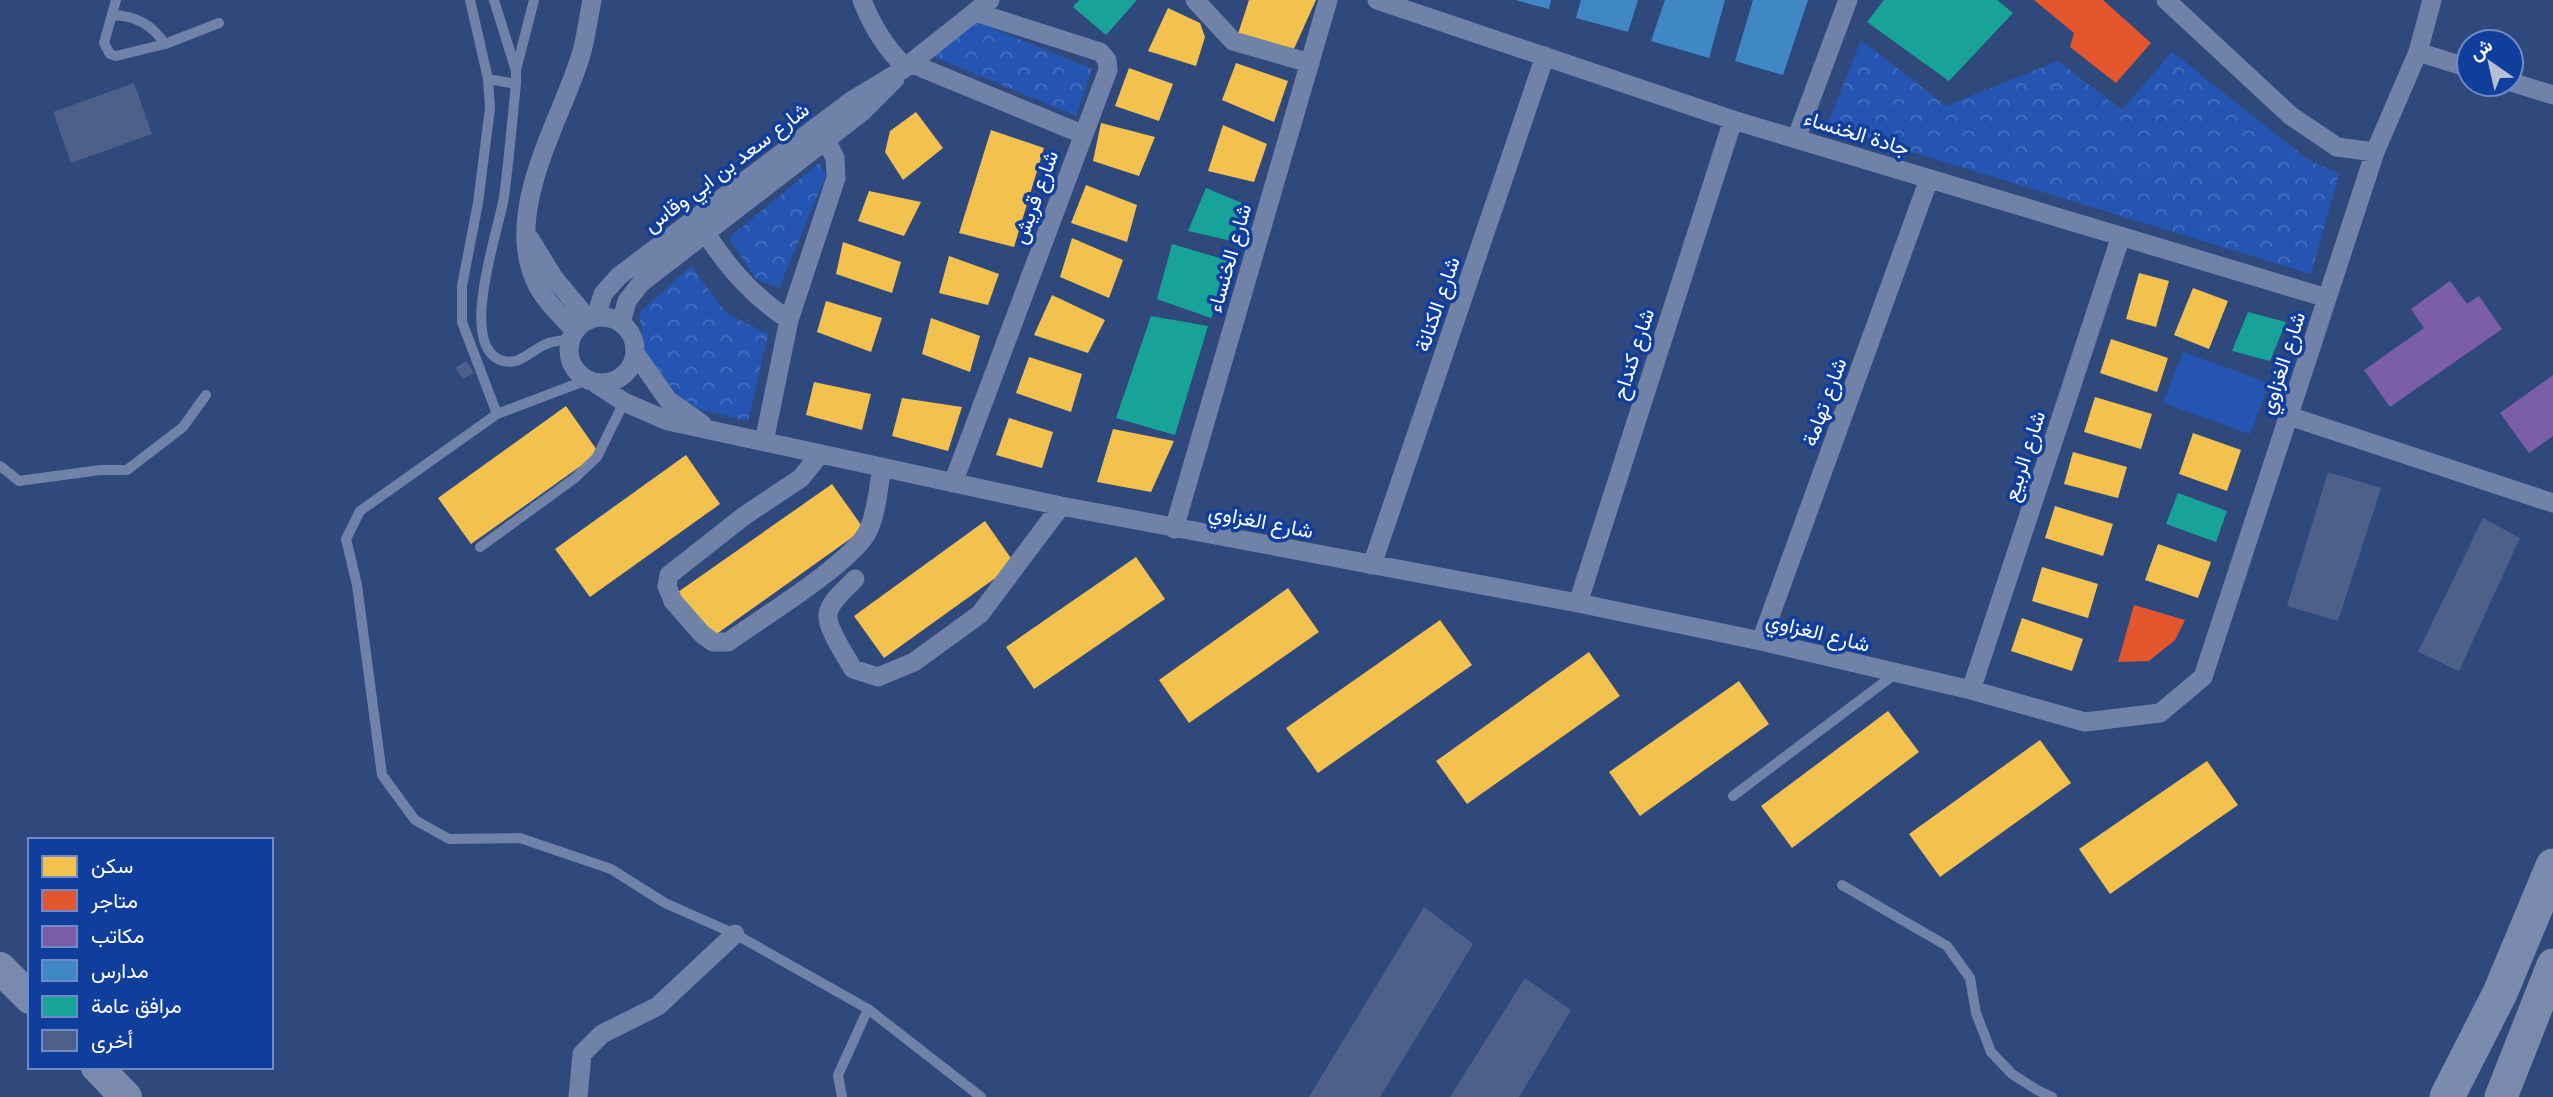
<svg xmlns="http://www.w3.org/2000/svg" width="2553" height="1097" viewBox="0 0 2553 1097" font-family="Raleway,Vazirmatn,sans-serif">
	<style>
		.grass { fill: #2555b3 }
		.park { fill: url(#park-crowns) }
		.homes { fill: #f2c14e }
		.shops { fill: #e4572e }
		.offices { fill: #7b5ea7 }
		.schools { fill: #3f88c5 }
		.public { fill: #17a398 }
		.building { fill: #4c608a }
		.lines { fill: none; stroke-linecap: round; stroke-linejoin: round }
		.service { stroke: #7082a7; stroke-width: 10 }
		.minor { stroke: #7082a7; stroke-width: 19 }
		.primary { stroke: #7a8aac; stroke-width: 32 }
		.trunk { stroke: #7a8aac; stroke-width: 33 }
		.motorway { stroke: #7b8bad; stroke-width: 35 }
		.labels { text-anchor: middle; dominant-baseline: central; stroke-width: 7; stroke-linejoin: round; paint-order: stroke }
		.street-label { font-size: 21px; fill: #fff; stroke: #103e9d }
	</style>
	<defs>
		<pattern id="park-crowns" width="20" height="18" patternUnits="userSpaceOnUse" patternTransform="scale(1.75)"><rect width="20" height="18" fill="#2555b3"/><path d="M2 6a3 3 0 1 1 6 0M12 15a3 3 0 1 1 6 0" fill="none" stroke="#466ebe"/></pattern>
	</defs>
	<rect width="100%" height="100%" fill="#30497d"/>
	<!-- grass -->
	<path class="grass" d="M2183 352 2269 383 2250 434 2163 403Z"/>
	<!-- park -->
	<path class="park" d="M975 21 1092 69 1076 116 930 55Z
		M1861 40 1946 106 2058 61 2122 110 2172 52 2307 159 2339 174 2311 274 1827 126Z
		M819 163 826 175 779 288 756 279 729 238Z
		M691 266 726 313 768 334 748 421 690 407 647 363 639 313Z"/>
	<!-- homes -->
	<path class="homes" d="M1249 0H1316L1293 51 1237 37Z
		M1168 8 1200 23 1205 37 1196 66 1148 51Z
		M1236 63 1288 81 1274 122 1222 100Z
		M1129 68 1173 84 1159 121 1115 106Z
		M916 112 943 148 903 180 885 152 890 131Z
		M1101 123 1155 137 1139 176 1093 161Z
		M1223 125 1267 144 1254 182 1208 171Z
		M991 130 1044 148 1014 247 959 233Z
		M1086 185 1137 205 1127 242 1071 223Z
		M869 191 921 202 904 236 858 221Z
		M1072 238 1123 260 1109 298 1060 277Z
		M843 242 901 262 892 293 836 274Z
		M949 256 999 274 988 305 939 293Z
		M2139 273 2169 281 2156 327 2126 319Z
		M2193 288 2228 301 2209 349 2174 335Z
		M1052 295 1105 320 1088 353 1034 335Z
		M826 301 882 318 871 352 817 332Z
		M931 318 980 336 970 372 922 354Z
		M2111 339 2168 358 2157 392 2100 373Z
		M1029 357 1082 374 1071 412 1016 393Z
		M814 382 871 394 862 430 806 415Z
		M2095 397 2152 414 2141 449 2084 432Z
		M902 398 962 407 948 451 892 436Z
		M566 406 599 453 471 544 438 498Z
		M1009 418 1053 432 1042 468 996 455Z
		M1113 429 1174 441 1151 492 1097 482Z
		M2193 433 2241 450 2227 491 2179 474Z
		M2073 452 2127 467 2118 498 2064 484Z
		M686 455 720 504 590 597 555 549Z
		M832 484 864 529 711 638 678 592Z
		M2055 506 2113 524 2103 556 2045 538Z
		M985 521 1015 564 884 658 854 616Z
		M2158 544 2211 562 2198 598 2145 580Z
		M1136 557 1165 599 1034 689 1006 647Z
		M2042 567 2098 584 2088 618 2032 601Z
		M1288 588 1319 632 1189 723 1159 680Z
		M2022 618 2083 639 2072 671 2011 651Z
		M1440 620 1472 665 1318 773 1286 728Z
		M1589 652 1620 696 1467 804 1436 761Z
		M1739 681 1769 724 1640 816 1609 772Z
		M1888 711 1919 752 1792 848 1761 806Z
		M2040 740 2071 783 1940 877 1909 834Z
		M2207 761 2238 805 2110 894 2079 849Z"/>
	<!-- shops -->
	<path class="shops" d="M2034 0H2103L2151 43 2116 83 2070 47 2074 33Z
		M2134 605 2185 620 2175 640 2149 661 2118 662Z"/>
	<!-- offices -->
	<path class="offices" d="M2450 281 2467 304 2479 296 2502 329 2390 407 2364 370 2424 328 2411 309Z
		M2553 375V436L2529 453 2500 413Z"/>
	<!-- schools -->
	<path class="schools" d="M1515 0H1551L1549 9Z
		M1581 0H1638L1628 32 1576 18Z
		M1665 0H1725L1709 58 1651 41Z
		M1753 0H1808L1783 75 1735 61Z"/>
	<!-- public -->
	<path class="public" d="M1079 0H1137L1106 35 1073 7Z
		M1884 0H1997L2013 13 1949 81 1867 22Z
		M1206 188 1244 204 1232 241 1188 231Z
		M1172 244 1233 262 1211 318 1157 299Z
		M2248 312 2286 322 2270 361 2232 351Z
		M1151 316 1208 326 1175 435 1116 418Z
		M2178 493 2227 511 2216 542 2166 524Z"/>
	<!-- building -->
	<path class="building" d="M134 83 152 134 71 163 53 112Z
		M466 361 474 373 463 379 455 368Z
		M2328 472 2381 488 2338 621 2287 606Z
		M2483 518 2520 538 2459 671 2418 652Z
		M1424 907 1473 944 1380 1097H1309Z
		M1525 978 1571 1010 1519 1097H1450Z"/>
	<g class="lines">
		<!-- service -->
		<path class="service" d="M116 0 104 43 110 54 116 56 165 44 219 23
			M470 0 488 79 490 108 478 203 462 286V322L497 414
			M494 0 516 71V84C512 122 509 160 504 197 499 229 458 343 500 360 518 367 529 352 544 345 552 341 561 340 570 340
			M113 15C137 16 152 25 165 44
			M516 70 534 0
			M488 79 516 84
			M587 380 497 414 360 511 346 539 357 585 382 775 415 820 449 839 520 838 611 869 665 903 735 934 868 1009 981 1097
			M0 466 19 481 100 470H127L183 427 206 395
			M480 547 575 478 597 457 624 402
			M1733 796 1895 674
			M1842 885 1947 946 1970 978 1976 1013 1991 1052 2012 1074 2037 1090 2052 1097
			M842 1097 838 1075 868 1009"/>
		<!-- minor -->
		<path class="minor" d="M862 0C872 26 885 47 905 67
			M1195 0 1233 41 1310 63
			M1377 0 1733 120 2327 298
			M2166 0 2291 116 2337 147 2375 152
			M2418 52 2469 68
			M910 63 1082 134
			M2511 82 2553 95
			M1796 139 1848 0
			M706 233C728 269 754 297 789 320
			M530 239 554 278 589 320
			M596 317 603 294 619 276 851 101 902 70 990 0
			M569 350a33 33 0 1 1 66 0a33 33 0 1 1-66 0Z
			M621 323 627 301 641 283 862 112 895 79
			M575 331C561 315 543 300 535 280 504 211 559 124 580 58 586 40 588 19 592 0
			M635 353 668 400 702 424
			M595 383 624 402 668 421 1061 506 1578 603 1761 641 1971 690 2085 722 2160 713 2203 677 2375 152 2418 52 2432 0
			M2289 416 2553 503
			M764 442 789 320 836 178 835 158 826 140
			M820 454 801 478 744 516 669 575 667 586 673 601 702 634 713 642H728C760 619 853 562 868 531 877 512 878 488 882 468
			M953 483 1108 70 1107 60 1100 52 975 12
			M1174 529 1328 0
			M1372 565 1545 56
			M855 579C847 588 830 601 828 614 826 628 846 656 853 669L878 677 914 662 980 614 1061 506
			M1578 603 1733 120
			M1761 641 1929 179
			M1971 690 2121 236
			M578 1097 582 1054 602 1034 658 1006 735 934"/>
		<!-- primary -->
		<path class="primary" d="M0 968 30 998
			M97 1067 126 1097"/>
		<!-- trunk -->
		<path class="trunk" d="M2501 1097 2553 965"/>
		<!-- motorway -->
		<path class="motorway" d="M2447 1097 2500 993 2553 866"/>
	</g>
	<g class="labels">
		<!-- street labels -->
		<g class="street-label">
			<text transform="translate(1857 133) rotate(17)">جادة الخنساء</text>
			<text transform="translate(726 167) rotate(-37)">شارع سعد بن ابي وقاس</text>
			<text transform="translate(1035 197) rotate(-70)">شارع قريش</text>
			<text transform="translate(1229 258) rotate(-74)">شارع الخنساء</text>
			<text transform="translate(1437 304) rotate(-71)">شارع الكنانة</text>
			<text transform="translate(1633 354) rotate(-72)">شارع كنداح</text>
			<text transform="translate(2282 363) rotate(-72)">شارع الغزاوي</text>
			<text transform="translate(1824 402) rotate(-70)">شارع تهامة</text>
			<text transform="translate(2024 456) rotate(-72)">شارع الربيع</text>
			<text transform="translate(1261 521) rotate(11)">شارع الغزاوي</text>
			<text transform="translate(1818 632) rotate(14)">شارع الغزاوي</text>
		</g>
	</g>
	<!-- legend -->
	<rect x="28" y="838" width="245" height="231" fill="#103e9d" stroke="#708bc4" stroke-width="2"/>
	<rect x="42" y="856" width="35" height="21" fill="#f2c14e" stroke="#708bc4" stroke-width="2"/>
	<text x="91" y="873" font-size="21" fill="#ffffff">سكن</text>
	<rect x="42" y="890" width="35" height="21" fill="#e4572e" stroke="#708bc4" stroke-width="2"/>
	<text x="91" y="908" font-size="21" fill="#ffffff">متاجر</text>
	<rect x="42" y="926" width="35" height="21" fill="#7b5ea7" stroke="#708bc4" stroke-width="2"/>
	<text x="91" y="943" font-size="21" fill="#ffffff">مكاتب</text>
	<rect x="42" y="960" width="35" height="21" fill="#3f88c5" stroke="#708bc4" stroke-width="2"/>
	<text x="91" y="978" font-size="21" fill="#ffffff">مدارس</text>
	<rect x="42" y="996" width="35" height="21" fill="#17a398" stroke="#708bc4" stroke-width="2"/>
	<text x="91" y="1013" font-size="21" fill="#ffffff">مرافق عامة</text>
	<rect x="42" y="1030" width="35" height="21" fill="#4c608a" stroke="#708bc4" stroke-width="2"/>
	<text x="91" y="1048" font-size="21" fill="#ffffff">أخرى</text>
	<!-- north arrow -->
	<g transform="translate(2490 63) rotate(326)"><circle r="33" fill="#103e9d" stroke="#708bc4" stroke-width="2"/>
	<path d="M0-5L12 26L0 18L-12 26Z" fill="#b7bfd2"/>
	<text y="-10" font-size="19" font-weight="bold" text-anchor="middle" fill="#ffffff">ش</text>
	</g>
</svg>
